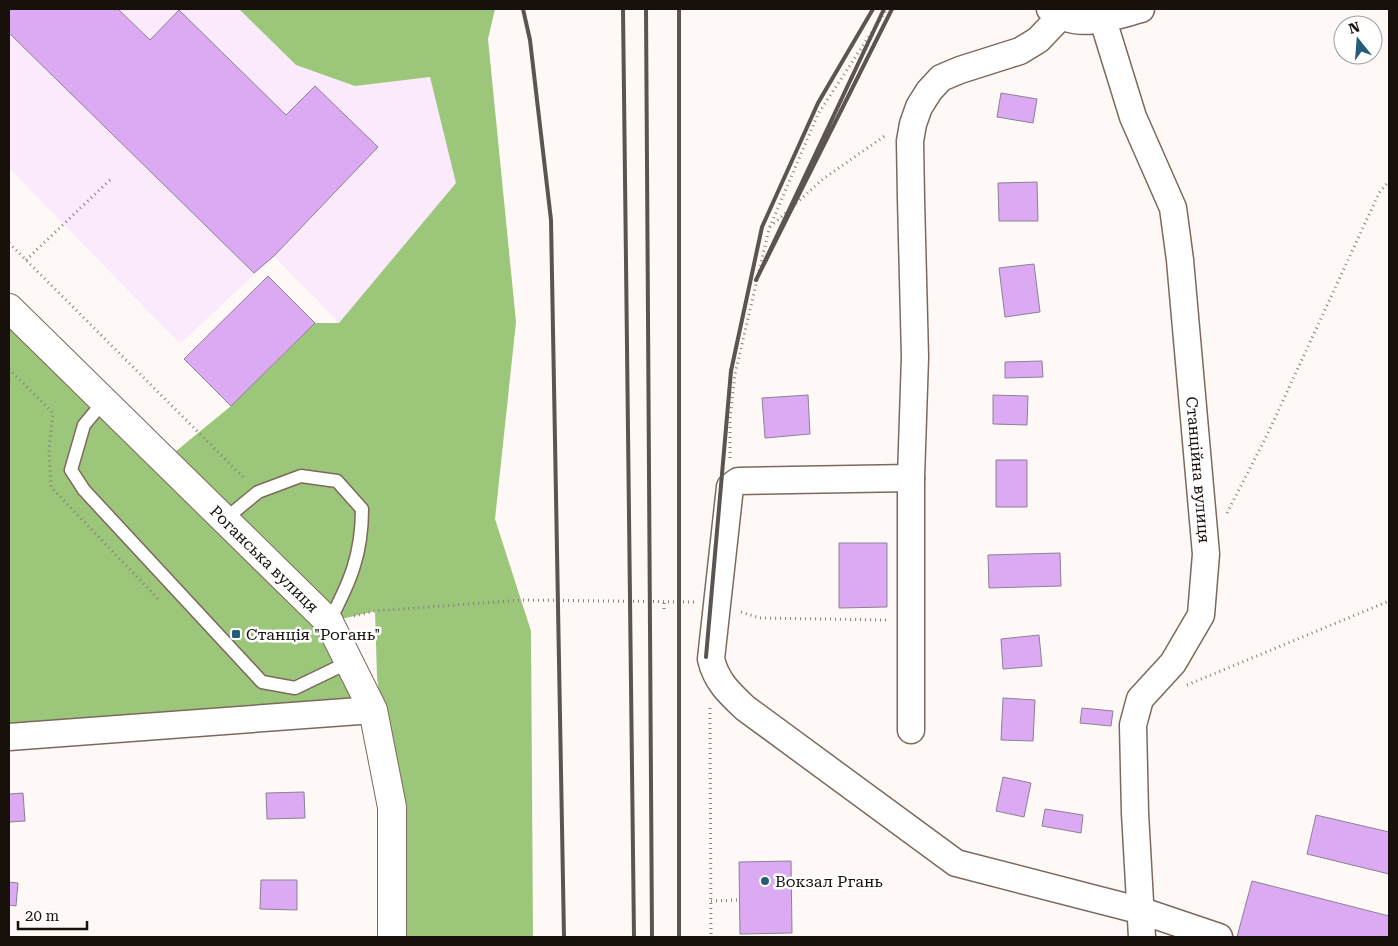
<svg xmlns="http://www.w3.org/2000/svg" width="1398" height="946" viewBox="0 0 1398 946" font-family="'Roboto Serif',serif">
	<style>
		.industrial { fill: #faeafc }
		.forest { fill: #9cc679 }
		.building { fill: #dbaaf3; stroke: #8d8093 }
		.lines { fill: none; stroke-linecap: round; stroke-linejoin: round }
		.service-casing { stroke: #7d695c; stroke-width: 15 }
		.minor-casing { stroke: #7d695c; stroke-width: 29 }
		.tertiary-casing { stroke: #7d695c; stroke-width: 30 }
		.secondary-casing { stroke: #7d695c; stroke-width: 30 }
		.path { stroke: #86807c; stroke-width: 3; stroke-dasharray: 1 4; stroke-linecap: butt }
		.service { stroke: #fff; stroke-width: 12 }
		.minor { stroke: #fff; stroke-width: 26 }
		.tertiary { stroke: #fff; stroke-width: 28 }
		.secondary { stroke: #fff; stroke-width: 28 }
		.rail { stroke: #5b5450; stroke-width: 4 }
		.poi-dot { fill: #265c77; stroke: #fff; stroke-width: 2 }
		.labels { text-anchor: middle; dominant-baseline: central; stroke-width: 5; stroke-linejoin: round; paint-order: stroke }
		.street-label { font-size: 16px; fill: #18100b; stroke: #fff }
		.poi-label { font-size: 16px; fill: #18100b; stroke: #fff; text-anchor: start }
	</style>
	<rect width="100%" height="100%" fill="#fef9f6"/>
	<!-- industrial -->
	<path class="industrial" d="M9 9H239L296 65 355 86 430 77 457 183 339 323 274 256 180 344 9 168Z"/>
	<!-- forest -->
	<path class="forest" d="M239 9H495L488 39 516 322 495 519 531 631 533 937H392V807L377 676 375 611 329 622 373 710 9 737V308L164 461 231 406 315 323H339L456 183 430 77 355 86 296 65Z"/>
	<!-- building -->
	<path class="building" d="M9 9H118L150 40 179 10 286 115 315 86 378 147 274 256 254 273 9 33Z
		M1001 93 1037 99 1033 123 997 117Z
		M1037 182 1038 221H999L998 183Z
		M1034 264 1040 312 1005 317 999 268Z
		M268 276 315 323 231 406 184 359Z
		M1042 361 1043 377 1005 378V362Z
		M808 395 810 434 765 438 762 398Z
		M993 395 1028 396 1027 425 993 424Z
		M996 460H1027V507H996Z
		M839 543H887V607L839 608Z
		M1060 553 1061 586 989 588 988 555Z
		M1039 635 1042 666 1003 669 1001 639Z
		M1003 698 1035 700 1033 741 1001 740Z
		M1082 708 1113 711 1111 726 1080 723Z
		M1003 777 1031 783 1024 817 996 811Z
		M304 792 305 818 267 819 266 793Z
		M23 793 25 821 9 822V794Z
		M1045 809 1083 815 1081 833 1042 826Z
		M1316 815 1389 832V874L1307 854Z
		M791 861 792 933 740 934 739 862Z
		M261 880H297V910L260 909Z
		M1252 881 1389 916V937H1237Z
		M9 882 18 883 16 906 9 905Z"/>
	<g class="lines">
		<defs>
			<path id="service" d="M104 401 84 425 71 470 84 490 262 682 295 688 349 662
				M224 520 258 492 301 476 337 481 362 509C362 555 350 582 329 622"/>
			<g id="minor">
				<path d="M1050 9C1076 31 1112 17 1141 9"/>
				<path id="s1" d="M1103 20 1133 117 1173 208 1180 260 1206 554 1201 615 1173 663 1140 699 1133 725 1135 813 1142 937"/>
				<path d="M911 478 738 481 730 487 711 659C716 681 729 693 745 708L956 863 1142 911 1219 937"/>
				<path d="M911 730V478L915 357 911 199 910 141 913 124 919 107 929 91 941 78 960 70 1020 51 1038 40 1060 17"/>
				<path d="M9 737 373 710"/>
			</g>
			<path id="tertiary" d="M329 622 373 710 392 807V937"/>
			<g id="secondary">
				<path id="s2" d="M9 308 329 622"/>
			</g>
		</defs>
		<!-- service casing -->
		<use href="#service" class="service-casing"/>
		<!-- minor casing -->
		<use href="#minor" class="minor-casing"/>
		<!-- tertiary casing -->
		<use href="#tertiary" class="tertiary-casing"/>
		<!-- secondary casing -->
		<use href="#secondary" class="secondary-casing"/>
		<!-- path -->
		<path class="path" d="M770 227 823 179 886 135
			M9 243 245 479
			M26 260 112 178
			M9 369 53 413 49 449 51 487 160 601
			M730 458V418L735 374 769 229 818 114 887 9
			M1227 513 1268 433 1379 193 1389 181
			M664 609V602
			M741 612 760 618 888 620
			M354 616 375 611 522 600 694 602
			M1187 685 1389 601
			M710 708 711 937
			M711 901 739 900"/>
		<!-- service -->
		<use href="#service" class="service"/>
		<!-- minor -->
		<use href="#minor" class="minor"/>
		<!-- tertiary -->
		<use href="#tertiary" class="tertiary"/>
		<!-- secondary -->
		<use href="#secondary" class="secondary"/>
		<!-- rail -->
		<path class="rail" d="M523 9 530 40 551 220 564 937
			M623 9 634 937
			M646 9 652 937
			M884 9 756 280 892 9
			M706 657 731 371 762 227 818 103 873 9
			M679 937V9"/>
	</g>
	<!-- markers -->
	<g class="poi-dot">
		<rect x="231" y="629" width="10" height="10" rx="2.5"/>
		<circle cx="765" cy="881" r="5"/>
	</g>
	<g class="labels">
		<!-- street labels -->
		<g class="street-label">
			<text stroke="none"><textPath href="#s1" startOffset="464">Станційна вулиця</textPath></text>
			<text stroke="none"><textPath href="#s2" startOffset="358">Роганська вулиця</textPath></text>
		</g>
		<!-- poi labels -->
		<g class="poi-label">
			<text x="246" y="634">Станція "Рогань"</text>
			<text x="775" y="881">Вокзал Ргань</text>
		</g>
	</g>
	<!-- border -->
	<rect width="1398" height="946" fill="none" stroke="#18100b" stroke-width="20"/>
	<!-- north arrow -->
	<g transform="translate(1358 40) rotate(343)"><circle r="24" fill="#ffffff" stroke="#a39f9d"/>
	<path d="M0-4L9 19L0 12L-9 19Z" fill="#265c77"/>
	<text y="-8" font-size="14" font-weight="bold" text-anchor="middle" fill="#18100b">N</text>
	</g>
	<!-- scale -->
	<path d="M18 921v8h69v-8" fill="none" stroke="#18100b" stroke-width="2.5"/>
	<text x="25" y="921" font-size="15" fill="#18100b" stroke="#ffffff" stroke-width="4" paint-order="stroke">20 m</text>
</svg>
